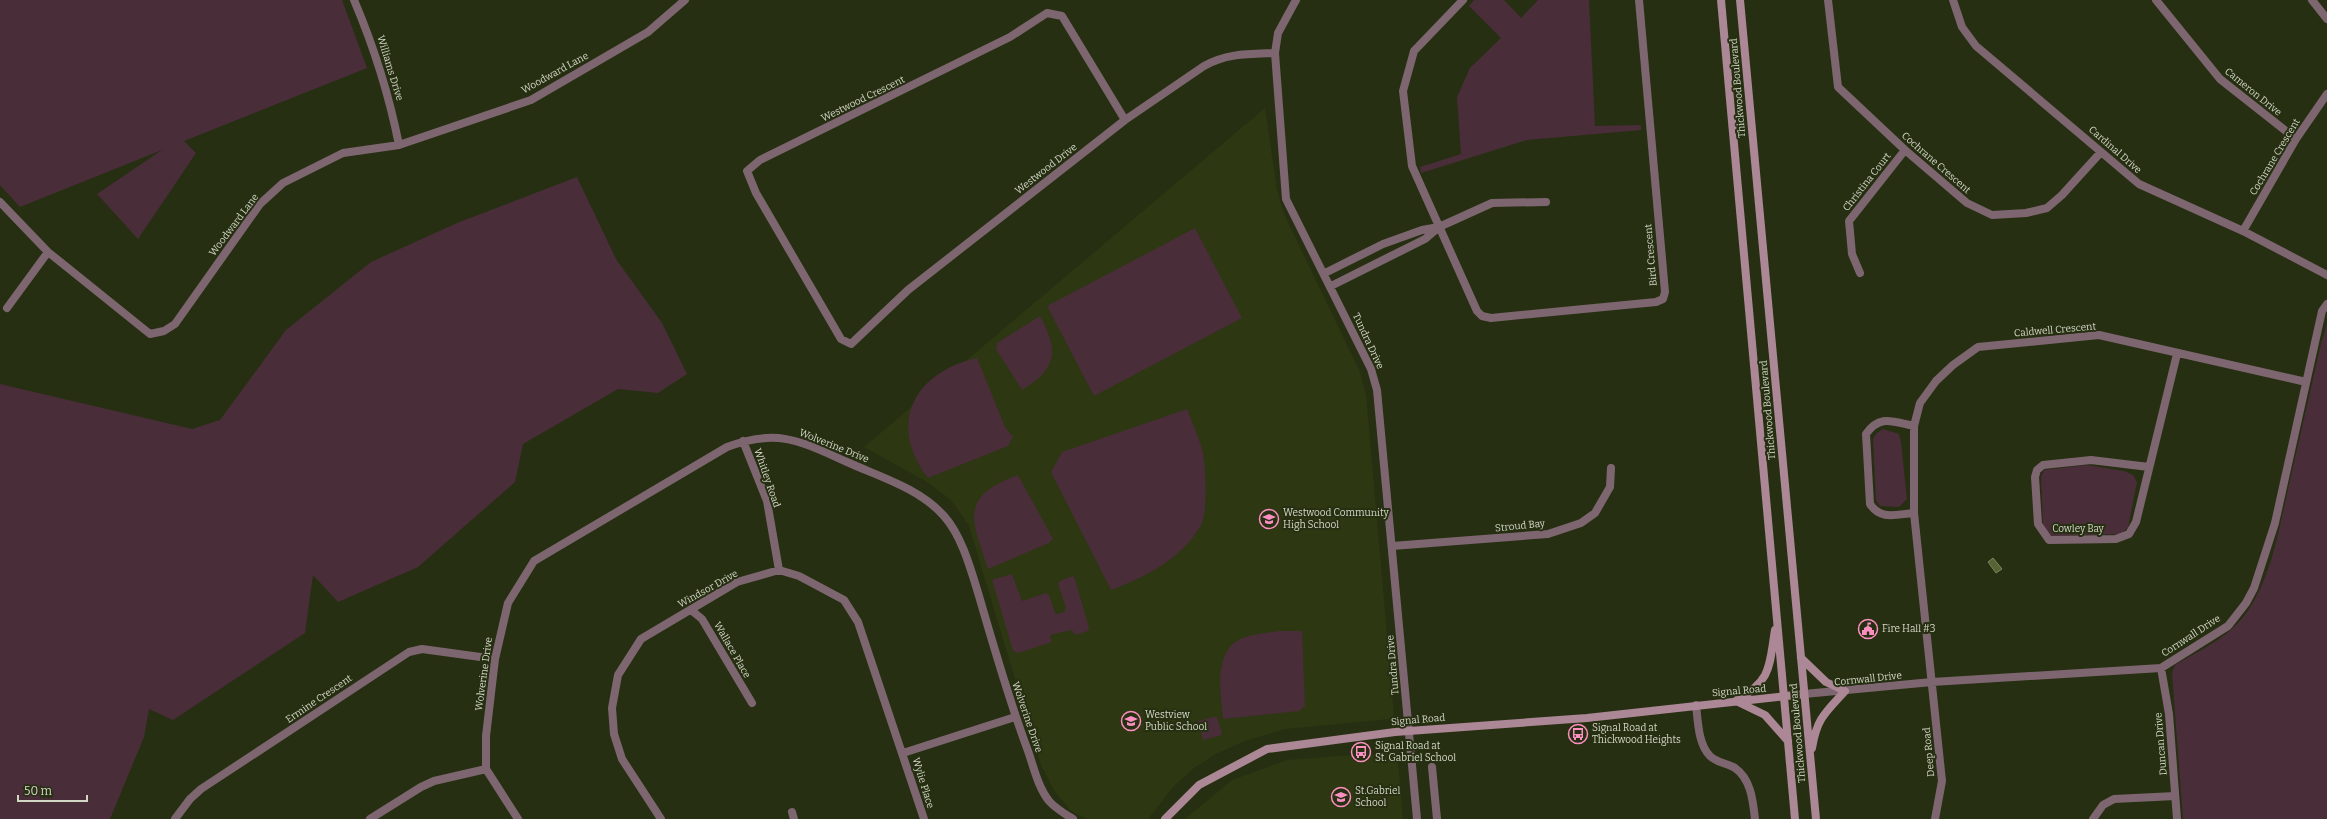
<svg xmlns="http://www.w3.org/2000/svg" width="2327" height="819" viewBox="0 0 2327 819" font-family="Bitter,serif">
	<style>
		.built { fill: #2d3711 }
		.green { fill: #492d39 }
		.water { fill: #566433; stroke: #7b865f }
		.lines { fill: none; stroke-linecap: round; stroke-linejoin: round }
		.street { stroke: #7e6670; stroke-width: 8 }
		.secondary { stroke: #ac8796; stroke-width: 8 }
		.labels { text-anchor: middle; dominant-baseline: central; stroke-width: 4; stroke-linejoin: round; paint-order: stroke }
		.street-label { font-size: 10px; fill: #d1d7c5; stroke: #272f12 }
		.poi-label { font-size: 10px; fill: #d1d7c5; stroke: #272f12; text-anchor: start }
	</style>
	<rect width="100%" height="100%" fill="#272f12"/>
	<!-- built -->
	<path class="built" d="M1265 108 1277 190 1284 214 1360 372 1366 395 1394 715 1390 719 1285 729 1245 741 1216 754 1194 768 1173 787 1148 819H1086L1070 810 1054 790 1041 765 969 526 952 501 929 483 864 447Z
		M1397 752 1403 819H1185L1232 780 1287 760Z"/>
	<!-- green -->
	<path class="green" d="M0 0H342L367 68 184 141 196 153 138 239 97 194 162 150 20 207 0 185Z
		M1474 0H1504L1521 18 1538 0H1589L1595 126 1641 125V130L1527 140 1421 173 1420 167 1461 154 1457 97 1470 68 1501 38 1469 6Z
		M577 177 616 259 662 323 687 374 658 393 618 389 523 444 515 482 418 567 338 602 313 575 305 633 173 720 149 709 144 737 110 819H0V384L192 429 220 420 286 330 371 262 457 223Z
		M1195 228 1242 318 1094 396 1047 306Z
		M1040 316C1059 351 1057 369 1022 390L996 349 997 343Z
		M2327 324V819H2183L2172 673 2175 665C2202 649 2231 637 2249 609 2272 574 2279 529 2288 489 2299 441 2310 392 2321 344Z
		M977 358 1005 427 1013 437 1008 446 928 478C886 423 915 372 977 358Z
		M1187 409C1192 422 1198 435 1202 449 1206 462 1208 513 1201 525 1183 558 1144 578 1111 590L1051 472 1062 452Z
		M1883 429 1899 434 1901 442 1907 499 1899 507 1880 506 1876 500 1873 439 1877 433Z
		M2087 465 2124 471 2133 475 2137 482 2128 527 2122 534 2051 536 2043 526 2041 477 2044 470Z
		M1018 475 1053 539 1049 543 988 569C972 520 958 497 1018 475Z
		M1012 574 1022 601 1046 593 1049 595 1055 613 1057 614 1064 612 1066 608 1058 584 1060 581 1073 576 1075 579 1089 628 1088 631 1075 635 1072 630 1053 634 1050 636 1052 642 1018 653 1013 651 992 580Z
		M1279 631H1302L1305 706 1299 711 1223 719C1221 695 1212 649 1243 638 1254 634 1267 633 1279 631Z
		M1217 716 1222 735 1203 740 1198 721Z"/>
	<!-- water -->
	<path class="water" d="M1993 558 2002 569 1996 573 1988 562Z"/>
	<g class="lines">
		<!-- street -->
		<path class="street" d="M354 0C374 47 389 95 399 145
			M1296 0 1278 33 1275 53 1286 199 1371 369 1377 390 1417 819
			M1463 0 1414 51 1403 91 1412 166 1477 311 1482 316 1491 318 1656 302 1663 299 1665 292 1639 0
			M1828 0 1838 87 1905 150 1967 203 1992 215 2026 213 2047 208 2062 195 2101 152
			M1953 0 1962 27 1976 46 2139 184 2243 231 2327 275
			M2156 0 2220 79 2296 139
			M2312 0 2327 19
			M1125 120 1062 16 1047 13 1010 37 760 160 747 171 756 193 841 339 851 344 908 290 1125 120 1204 66C1227 53 1249 54 1275 53
			M0 202 48 252 150 334 164 331 175 324 260 204 283 183 343 153 399 145 531 100 648 32 685 0
			M2243 231 2296 139 2327 94
			M1325 273 1383 244 1422 230 1439 227 1492 203 1546 202
			M1860 273 1852 254 1849 221 1905 150
			M1331 286 1425 239 1438 228
			M7 308 48 252
			M1914 426C1893 422 1880 414 1866 434L1870 504C1881 521 1897 514 1914 513
			M743 441 767 501 779 570
			M2149 467 2091 460 2043 465 2037 470 2035 477 2038 524 2049 540 2116 539 2129 534 2136 522 2177 354
			M1392 546 1548 534 1581 523 1595 513 1610 487 1611 468
			M691 610 702 619 752 703
			M2161 668 2169 714 2177 819
			M1804 694 1932 682 2161 668 2228 626 2246 603 2254 588 2275 523 2322 311 2327 304
			M1696 705C1698 721 1698 744 1710 756 1717 763 1727 763 1735 768 1751 779 1753 801 1755 819
			M903 753 1015 717
			M1432 767 1437 819
			M792 812 794 819
			M175 819 190 799 201 789 409 652 422 649 495 659
			M370 819 421 787 434 781 486 769
			M518 819 486 769V736L495 659 508 603 534 561 727 447C778 428 800 441 847 462 880 477 919 488 944 516 962 536 971 570 979 596 994 648 1009 700 1028 751 1034 768 1038 787 1049 801 1055 808 1065 814 1073 819
			M661 819 622 759 614 734 612 708 618 675 641 639 737 582 779 570 799 576 844 600 858 622 924 819
			M1935 819 1942 781 1914 513V426L1920 403 1936 381 1953 365 1978 347 2099 335 2306 382
			M2093 819 2103 805 2114 799 2175 796"/>
		<!-- secondary -->
		<path class="secondary" d="M1721 0 1795 819
			M1740 0 1816 819
			M1801 658 1826 682 1845 691C1825 713 1817 718 1812 748
			M1738 699C1772 680 1769 666 1775 630
			M1736 701 1765 715 1788 741
			M1165 819 1199 785 1267 749 1395 732 1587 718 1804 694"/>
	</g>
	<!-- icons -->
	<defs>
		<symbol id="school-ring" viewBox="-11 -11 22 22"><circle r="9.5" fill="#272f12" stroke="#fc8fc1" stroke-width="1.5"/><path d="M0-5L7-2L0 1L-7-2ZM-4 1L0 2.5L4 1V4Q0 6-4 4Z" fill="#fc8fc1"/></symbol>
		<symbol id="civic-ring" viewBox="-11 -11 22 22"><circle r="9.5" fill="#272f12" stroke="#fc8fc1" stroke-width="1.5"/><path d="M-.6-6.5H3V-4.5H.6V-3L4-1V1h2V6H-6V1h2V-1L-.6-3ZM-1.2 2.5V6h2.4V2.5Z" fill="#fc8fc1"/></symbol>
		<symbol id="bus-ring" viewBox="-11 -11 22 22"><circle r="9.5" fill="#272f12" stroke="#fc8fc1" stroke-width="1.5"/><path d="M-5-6H5V4H4V6H2V4H-2V6H-4V4H-5ZM-3.5-4V0h7V-4ZM-3.5 1.2v1.5H-2V1.2ZM2 1.2v1.5H3.5V1.2Z" fill="#fc8fc1"/></symbol>
	</defs>
	<g fill-rule="evenodd">
		<use href="#school-ring" x="1258" y="508" width="22" height="22"/>
		<use href="#civic-ring" x="1857" y="618" width="22" height="22"/>
		<use href="#school-ring" x="1120" y="710" width="22" height="22"/>
		<use href="#bus-ring" x="1567" y="723" width="22" height="22"/>
		<use href="#bus-ring" x="1350" y="741" width="22" height="22"/>
		<use href="#school-ring" x="1330" y="786" width="22" height="22"/>
	</g>
	<g class="labels">
		<!-- street labels -->
		<g class="street-label">
			<text transform="translate(390 68) rotate(73)">Williams Drive</text>
			<text transform="translate(555 73) rotate(-29)">Woodward Lane</text>
			<text transform="translate(1738 88) rotate(-95)">Thickwood Boulevard</text>
			<text transform="translate(2253 92) rotate(39)">Cameron Drive</text>
			<text transform="translate(863 99) rotate(-26)">Westwood Crescent</text>
			<text transform="translate(2115 150) rotate(41)">Cardinal Drive</text>
			<text transform="translate(2275 157) rotate(-59)">Cochrane Crescent</text>
			<text transform="translate(1936 163) rotate(41)">Cochrane Crescent</text>
			<text transform="translate(1046 169) rotate(-38)">Westwood Drive</text>
			<text transform="translate(1867 182) rotate(-52)">Christina Court</text>
			<text transform="translate(234 225) rotate(-53)">Woodward Lane</text>
			<text transform="translate(1651 255) rotate(-95)">Bird Crescent</text>
			<text transform="translate(2055 330) rotate(-5)">Caldwell Crescent</text>
			<text transform="translate(1368 341) rotate(65)">Tundra Drive</text>
			<text transform="translate(1768 410) rotate(-95)">Thickwood Boulevard</text>
			<text transform="translate(834 446) rotate(22)">Wolverine Drive</text>
			<text transform="translate(767 478) rotate(71)">Whitley Road</text>
			<text transform="translate(1520 526) rotate(-6)">Stroud Bay</text>
			<text x="2078" y="529">Cowley Bay</text>
			<text transform="translate(708 589) rotate(-29)">Windsor Drive</text>
			<text transform="translate(2191 636) rotate(-33)">Cornwall Drive</text>
			<text transform="translate(732 650) rotate(60)">Wallace Place</text>
			<text transform="translate(1393 665) rotate(-95)">Tundra Drive</text>
			<text transform="translate(484 674) rotate(-82)">Wolverine Drive</text>
			<text transform="translate(1868 679) rotate(-6)">Cornwall Drive</text>
			<text transform="translate(1739 691) rotate(-5)">Signal Road</text>
			<text transform="translate(319 699) rotate(-34)">Ermine Crescent</text>
			<text transform="translate(1027 717) rotate(71)">Wolverine Drive</text>
			<text transform="translate(1418 720) rotate(-5)">Signal Road</text>
			<text transform="translate(1798 733) rotate(-95)">Thickwood Boulevard</text>
			<text transform="translate(2161 744) rotate(-95)">Duncan Drive</text>
			<text transform="translate(1929 752) rotate(-95)">Deep Road</text>
			<text transform="translate(923 783) rotate(73)">Wylie Place</text>
		</g>
		<!-- poi labels -->
		<g class="poi-label">
			<text x="1283" y="513">Westwood Community<tspan x="1283" dy="12">High School</tspan></text>
			<text x="1882" y="629">Fire Hall #3</text>
			<text x="1145" y="715">Westview<tspan x="1145" dy="12">Public School</tspan></text>
			<text x="1592" y="728">Signal Road at<tspan x="1592" dy="12">Thickwood Heights</tspan></text>
			<text x="1375" y="746">Signal Road at<tspan x="1375" dy="12">St. Gabriel School</tspan></text>
			<text x="1355" y="791">St.Gabriel<tspan x="1355" dy="12">School</tspan></text>
		</g>
	</g>
	<!-- scale -->
	<path d="M18 795v6h69v-6" fill="none" stroke="#d1d7c5" stroke-width="2"/>
	<text x="24" y="795" font-size="12" fill="#d1d7c5" stroke="#272f12" stroke-width="3" paint-order="stroke">50 m</text>
</svg>
